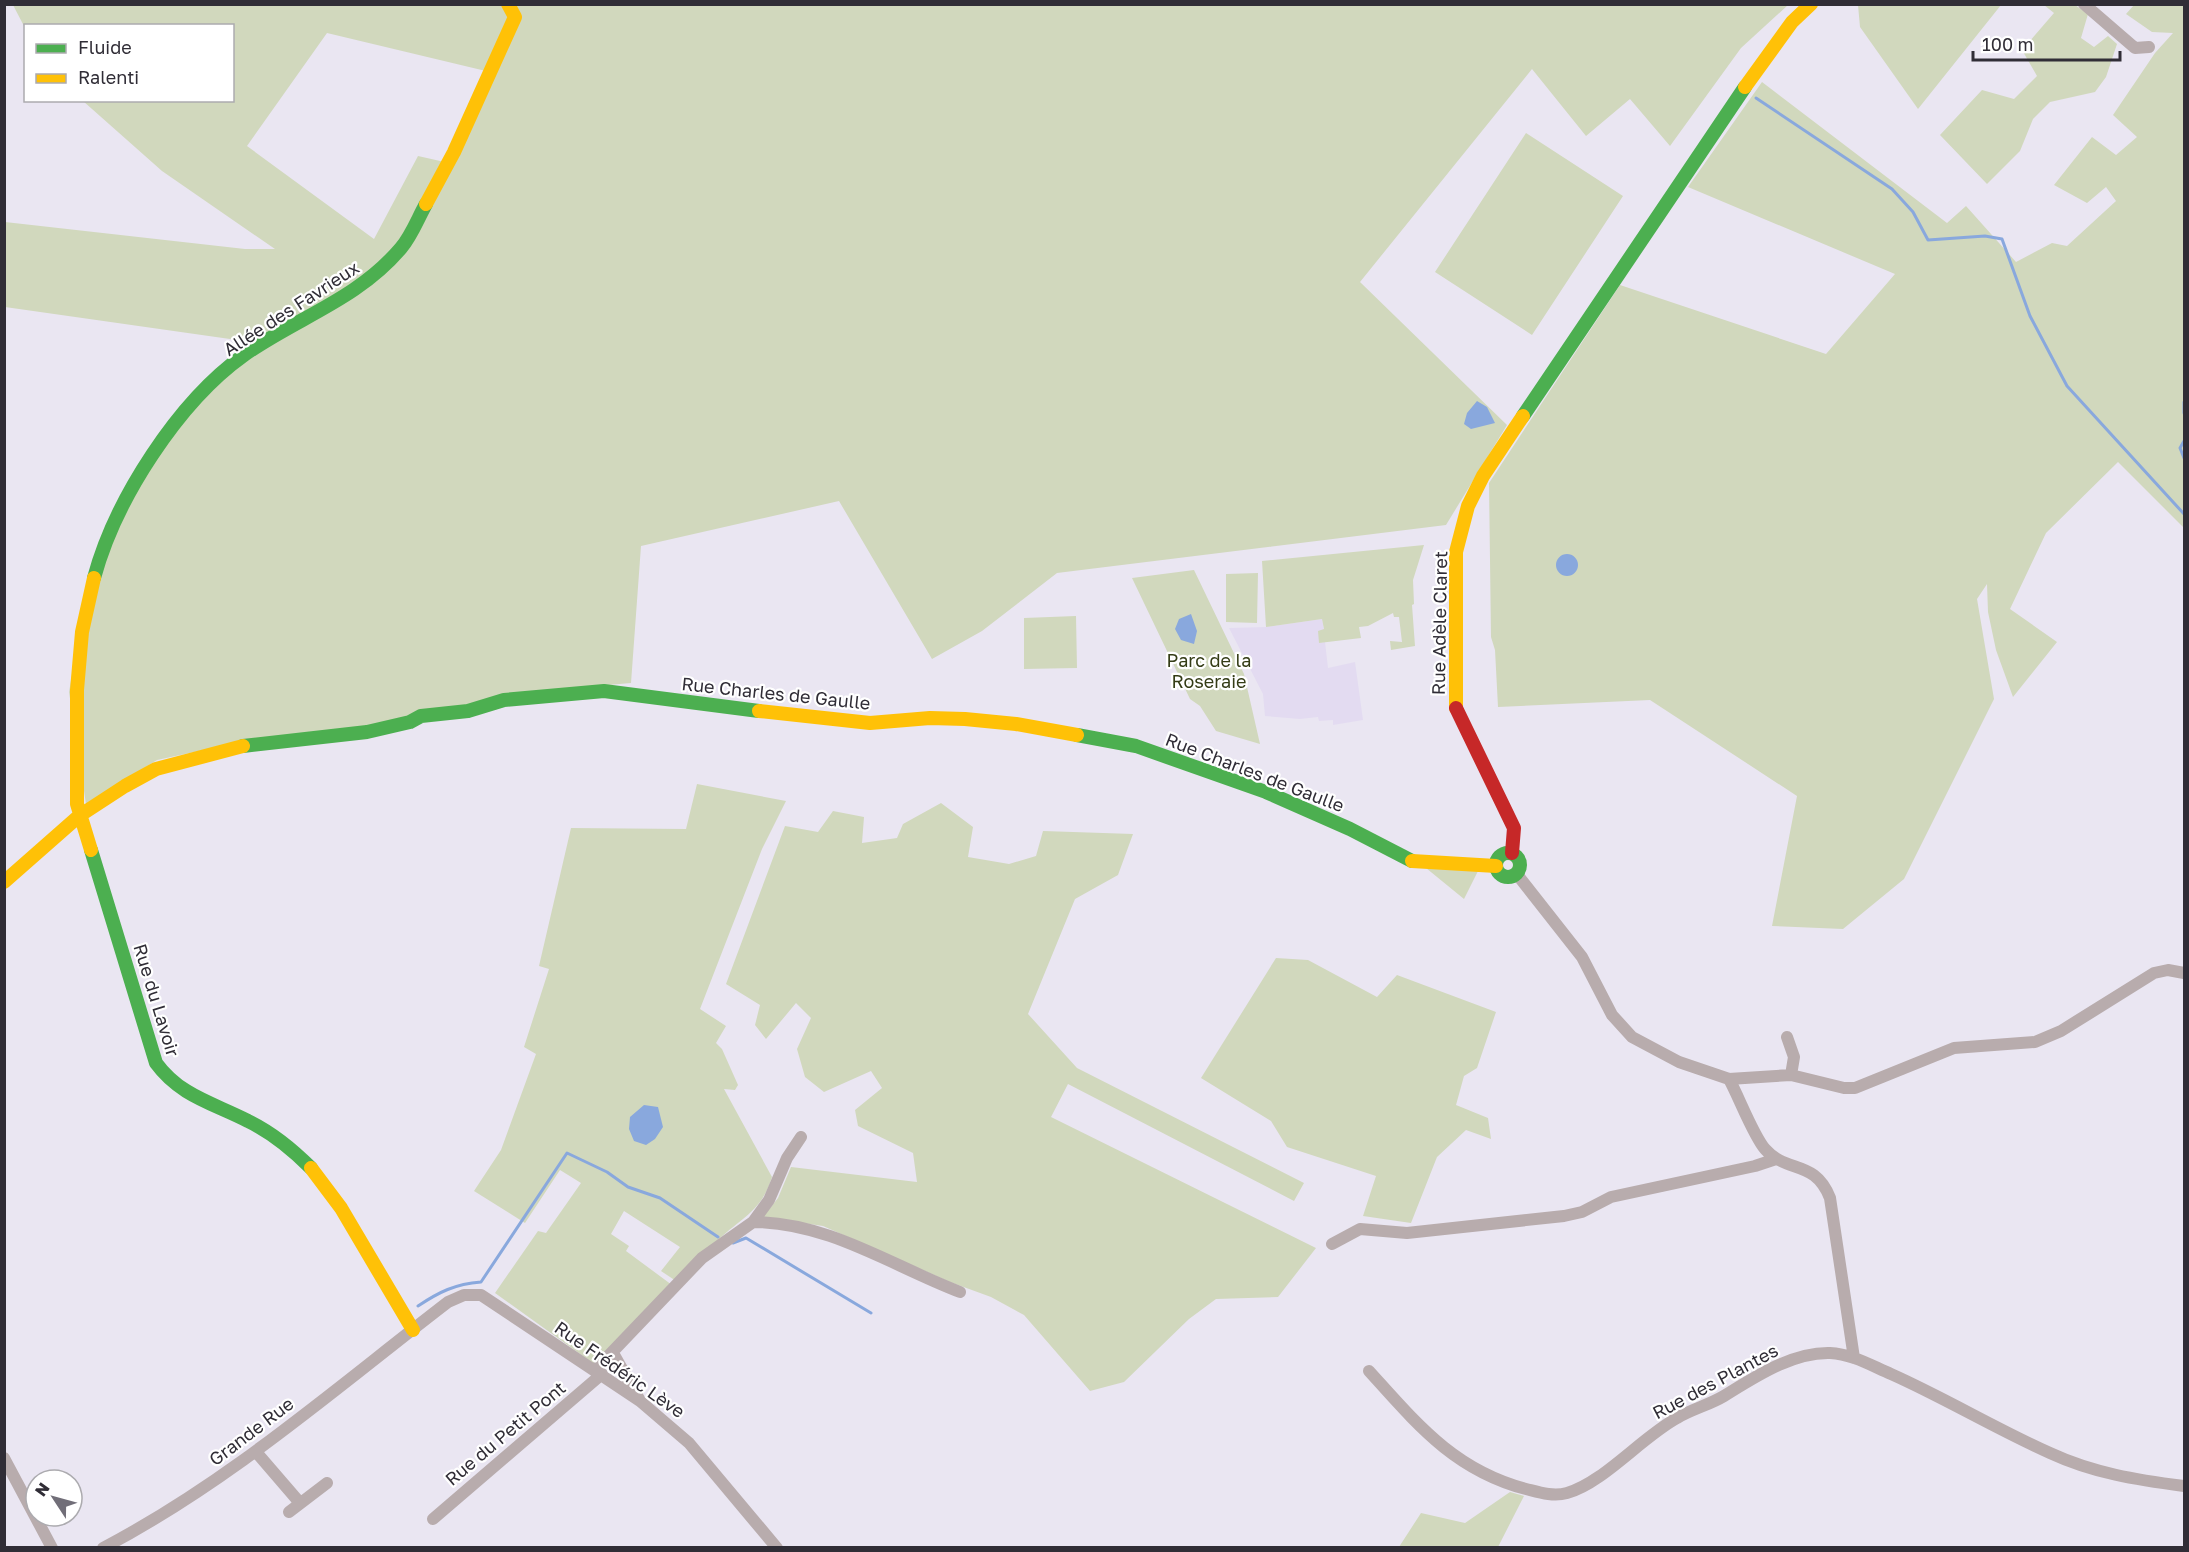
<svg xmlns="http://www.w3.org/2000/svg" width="2189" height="1552" viewBox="0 0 2189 1552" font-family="'Golos Text',sans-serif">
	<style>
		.built { fill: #e3dbf1 }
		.green { fill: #d1d8bd; fill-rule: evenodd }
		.water { fill: #89a8dd }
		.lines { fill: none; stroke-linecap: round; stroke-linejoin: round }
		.stream { stroke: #89a8dd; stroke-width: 3 }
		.street { stroke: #b8acad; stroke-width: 12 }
		.fast { stroke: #4caf50; stroke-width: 14 }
		.slow { stroke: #ffc107; stroke-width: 14 }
		.jam { stroke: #c62828; stroke-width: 14 }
		.labels { text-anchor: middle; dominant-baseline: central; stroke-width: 4.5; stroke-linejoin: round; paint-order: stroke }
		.street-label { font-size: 18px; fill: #302d36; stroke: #fff }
		.park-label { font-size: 18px; fill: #343c16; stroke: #fff }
	</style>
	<rect width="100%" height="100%" fill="#eae6f2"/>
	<!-- built -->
	<path class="built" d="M1322 619 1324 630 1319 643 1325 642 1328 668 1355 662 1363 720 1333 725V720L1319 721 1318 717 1300 719 1265 716 1263 694 1229 628 1266 627Z"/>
	<!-- green -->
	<path class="green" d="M13 5H1788L1741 48 1670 146 1630 99 1586 136 1532 69 1360 282 1507 425 1446 525 1057 573 982 631 932 659 839 501 641 546 631 683 527 692 351 732 241 742 157 760 86 804 69 692 87 588 136 468 162 429 207 380 251 342 5 307V222L245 249H275L162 171 83 101 232 100V26H26L25 28ZM327 33 490 72 449 163 418 156 374 239 247 146Z
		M1858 5V4L2001 5 1918 109 1860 27Z
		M2044 5H2075L2088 14 2081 38 2094 47 2108 36 2117 44 2106 77 2095 92 2050 102 2033 119 2020 151 1987 184 1940 135 1982 90 2014 99 2037 76 2022 50 2054 13Z
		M2134 5H2183L2184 528 2118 462 2046 533 2010 609 2057 642 2013 697 1996 650 1988 612 1987 584 1977 599 1994 699 1904 879 1843 929 1772 926 1797 796 1650 700 1498 707 1495 650 1491 637 1489 483 1620 285 1826 354 1895 274 1688 187 1762 82 1947 223 1966 206 2016 262 2052 243 2067 246 2116 201 2106 187 2087 203 2054 185 2092 137 2116 155 2137 137 2113 115 2155 53 2173 33 2152 32 2126 14Z
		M1526 133 1623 196 1532 335 1435 272Z
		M1424 545 1413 580 1414 604 1412 605 1415 646 1391 650 1390 641 1402 642 1399 617H1394L1393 613 1368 626 1359 627 1361 638 1319 643 1318 631 1324 629 1322 619 1266 627 1262 561Z
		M1194 570 1244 674 1260 744 1216 731 1200 706 1190 699 1132 578Z
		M1258 573 1257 623 1226 622V574Z
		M1076 616 1077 668 1024 669V618Z
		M697 784 786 801 762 849 700 1009 726 1026 716 1043 722 1049 738 1085 735 1090 724 1089 772 1177C761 1213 740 1218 716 1242 703 1255 691 1270 679 1283L661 1271 680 1247 624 1211 611 1234 629 1246 626 1251 672 1285 594 1364 495 1293 538 1231 546 1233 581 1183 560 1170 525 1223 474 1191 501 1150 536 1054 524 1047 549 969 539 966 571 828 686 829Z
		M941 803 973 827 968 857 1009 864 1036 856 1043 831 1133 834 1118 875 1075 899 1028 1014 1077 1068 1304 1183 1294 1201 1068 1084 1051 1117 1316 1248 1278 1297 1216 1299 1189 1319 1124 1382 1090 1391 1024 1315 991 1297 950 1282 823 1226 763 1217 778 1198 791 1167 917 1182 913 1153 858 1126 855 1110 882 1088 871 1071 824 1092 805 1077 797 1049 811 1018 796 1003 766 1039 755 1025 760 1005 726 984 785 826 818 832 833 811 864 817 862 843 897 838 903 824Z
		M1426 868 1478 871 1464 899Z
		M1276 958 1308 960 1377 997 1397 975 1496 1012 1477 1068 1464 1076 1456 1105 1488 1118 1491 1139 1466 1130 1437 1157 1411 1223 1363 1216 1376 1176 1287 1147 1271 1121 1201 1078Z
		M1510 1492 1524 1496 1498 1547H1399L1421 1513 1465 1523Z"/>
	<!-- water -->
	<path class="water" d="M1477 401 1487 407 1495 423 1471 429 1464 424 1467 413Z
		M1556 565a11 11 0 1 1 22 0a11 11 0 1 1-22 0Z
		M1191 614 1197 631 1194 644 1181 640 1175 629 1179 619Z
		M644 1105 658 1107 663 1127 655 1139 646 1145 634 1141 629 1129 630 1117Z"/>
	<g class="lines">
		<!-- stream -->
		<path class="stream" d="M1756 98 1892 189 1913 212 1928 240 1985 236 2002 239 2030 316 2067 386 2184 514
			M2184 402V413
			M2184 441 2180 448 2184 458
			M733 1243 746 1238 871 1313
			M418 1306C439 1292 455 1284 481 1282L567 1153 607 1172 628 1187 660 1198 718 1237"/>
		<!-- street -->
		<path class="street" d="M2084 4 2135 48 2149 47
			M1516 873 1582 957 1612 1015 1632 1037 1679 1062 1729 1079 1791 1075 1844 1088H1855L1954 1048 2035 1042 2061 1031 2154 973 2168 970 2184 973
			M1787 1037 1794 1057 1791 1075
			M1729 1079C1739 1097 1753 1135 1765 1149 1787 1174 1815 1159 1830 1198L1854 1358
			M753 1222C828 1222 892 1266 960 1292
			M1332 1244 1360 1229 1407 1233 1564 1216 1582 1212 1611 1197 1755 1166 1776 1159
			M613 1353 639 1399
			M595 1370 702 1258 753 1222 769 1200 787 1158 801 1137
			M1369 1371C1417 1424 1454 1470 1526 1489 1538 1492 1553 1497 1567 1493 1603 1483 1642 1437 1677 1418 1692 1409 1709 1405 1724 1396 1755 1377 1792 1352 1830 1353 1852 1354 1872 1366 1891 1374 1945 1398 1996 1429 2050 1453 2093 1473 2137 1480 2184 1486
			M256 1452 300 1503
			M4 1458 52 1548
			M289 1512 327 1483
			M433 1519 602 1374
			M103 1548C229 1482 336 1388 448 1302L464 1295H481L640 1401 689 1443 777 1548"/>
		<!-- fast -->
		<path class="fast" d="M1523 416 1745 87
			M94 578C115 500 178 402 244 355 298 317 357 300 401 248 412 235 418 218 426 204
			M1077 735 1136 746 1266 792 1350 829 1412 861
			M243 746 367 732 410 722 421 716 468 711 504 700 604 691 759 711
			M91 850 156 1063C180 1096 213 1103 248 1121 271 1132 293 1150 311 1168
			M1496 865a12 12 0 1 1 24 0a12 12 0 1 1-24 0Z"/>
		<!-- slow -->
		<path class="slow" d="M1745 87 1792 22 1811 4
			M426 204 454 152 515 17 508 4
			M1456 708V552L1468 506 1483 476 1523 416
			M759 711 870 723 930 718 965 719 1016 724 1077 735
			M91 850 77 804V690L82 632 94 578
			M1412 861 1496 866
			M4 882 79 816 125 786 156 769 243 746
			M311 1168 341 1208 413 1330"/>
		<!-- jam -->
		<path class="jam" d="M1456 708 1514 828 1512 853"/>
	</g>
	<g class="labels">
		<!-- street labels -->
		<g class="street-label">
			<text transform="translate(291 308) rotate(-33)">Allée des Favrieux</text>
			<text transform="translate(1439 623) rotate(-89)">Rue Adèle Claret</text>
			<text transform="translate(776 693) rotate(6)">Rue Charles de Gaulle</text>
			<text transform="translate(1255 772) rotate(21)">Rue Charles de Gaulle</text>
			<text transform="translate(157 1000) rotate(73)">Rue du Lavoir</text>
			<text transform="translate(620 1369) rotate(35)">Rue Frédéric Lève</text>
			<text transform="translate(1715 1381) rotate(-28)">Rue des Plantes</text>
			<text transform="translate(251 1431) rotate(-37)">Grande Rue</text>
			<text transform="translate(505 1433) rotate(-40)">Rue du Petit Pont</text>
		</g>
		<!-- park labels -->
		<g class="park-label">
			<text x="1209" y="660">Parc de la<tspan x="1209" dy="21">Roseraie</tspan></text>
		</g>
	</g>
	<!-- border -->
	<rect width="2189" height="1552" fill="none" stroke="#302d36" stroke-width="12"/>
	<!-- legend -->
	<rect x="24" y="24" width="210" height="78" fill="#ffffff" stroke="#acabaf" stroke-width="1.5"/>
	<rect x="36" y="44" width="30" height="9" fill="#4caf50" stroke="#acabaf" stroke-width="1.5"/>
	<text x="78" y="54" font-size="18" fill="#302d36">Fluide</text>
	<rect x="36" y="74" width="30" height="9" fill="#ffc107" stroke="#acabaf" stroke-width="1.5"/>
	<text x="78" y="84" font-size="18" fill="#302d36">Ralenti</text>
	<!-- north arrow -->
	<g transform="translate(54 1498) rotate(306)"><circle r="28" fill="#ffffff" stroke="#acabaf" stroke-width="1.5"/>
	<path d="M0-4.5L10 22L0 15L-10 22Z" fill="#716e78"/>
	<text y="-9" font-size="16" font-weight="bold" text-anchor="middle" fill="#302d36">N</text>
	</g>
	<!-- scale -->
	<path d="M1973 51v9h147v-9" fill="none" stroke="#302d36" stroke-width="3"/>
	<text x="1982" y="51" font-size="18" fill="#302d36" stroke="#ffffff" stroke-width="4.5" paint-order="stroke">100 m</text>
</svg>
